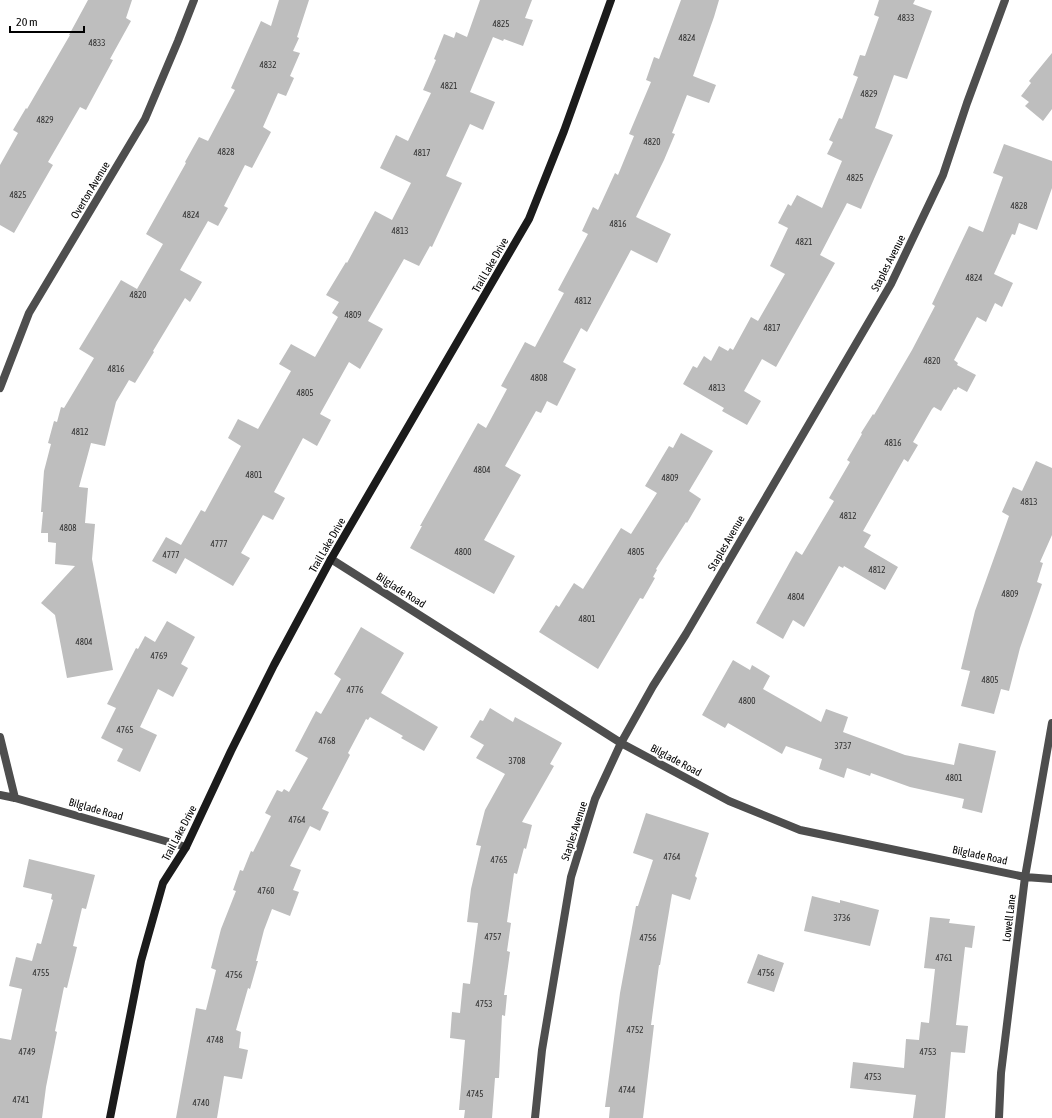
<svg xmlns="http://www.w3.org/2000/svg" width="1052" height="1118" viewBox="0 0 1052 1118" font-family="'Asap Condensed',sans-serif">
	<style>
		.building { fill: #bebebe }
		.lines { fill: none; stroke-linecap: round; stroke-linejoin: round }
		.street { stroke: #4e4e4e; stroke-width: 8 }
		.secondary { stroke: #1b1b1b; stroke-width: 8 }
		.labels { text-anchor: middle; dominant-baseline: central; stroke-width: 4; stroke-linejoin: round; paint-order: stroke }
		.number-label { font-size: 9px; fill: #303030 }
		.street-label { font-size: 11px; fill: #000; stroke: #fff }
	</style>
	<rect width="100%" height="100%" fill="#fff"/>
	<!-- building -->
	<path class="building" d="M88 0H132L126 18 131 21 110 59 113 60 86 110 80 107 48 162 53 165 14 233 0 225V165L18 133 13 130 26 108 27 109 70 35H69Z
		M279 0H309L297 37 299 38 293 51 300 53 290 76 294 78 286 96 278 93 263 127 271 132 252 168 245 165 224 206 228 208 218 226 208 221 180 270 202 282 190 302 185 298 153 351 154 352 135 383 129 380 116 402 105 446 91 443 79 487 88 488 85 523 95 524 92 559 113 670 67 678 55 615 41 603 75 566 55 564 56 543 48 542V533H41L43 512H41L44 471 51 444 48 443 54 421 57 422 61 407 64 408 94 358 79 349 121 280 137 289 163 244 146 234 186 163 185 162 199 137 208 141 235 90 231 88 261 21 271 26Z
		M480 0H532L525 18 533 20 523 46 504 39 503 41 493 37 470 92 495 102 483 130 470 124 446 176 462 183 432 247 430 246 419 266 404 259 368 321 383 329 360 369 349 362 320 414 331 420 317 446 303 438 274 492 285 498 273 520 263 515 241 553 250 558 233 586 185 558 176 574 152 561 166 537 181 545 201 510 205 512 241 446 228 438 238 419 258 429 291 371 279 364 291 344 315 357 338 317 332 313 339 302 326 295 346 262 347 263 375 211 392 220 411 183 380 168 396 135 408 141 431 93 423 90 436 60 434 59 444 34 454 38 456 32 467 37Z
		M681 0H719L714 17 693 76 716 85 709 103 687 95 672 133 675 134 664 160 636 217 671 234 657 263 631 250 587 332 581 328 563 362 576 369 557 406 547 401 541 413 536 411 505 466 521 475 484 540 515 556 494 594 410 548 422 526H420L478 423 486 428 507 389 501 386 525 342 535 347 564 293 558 290 588 234 582 231 593 207 598 210 615 173 618 175 634 136 629 134 651 82 646 80 654 57 659 59Z
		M879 0H915L913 4 932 11 907 79 894 75 875 128 893 135 861 209 847 203 820 255 835 263 776 367 762 359 744 391 761 401 747 425 722 411 724 408 683 384 693 366 697 368 704 356 711 361 719 346 728 351 730 348 733 350 751 317 758 321 785 274 770 266 788 228 778 223 788 204 791 206 797 195 822 208 842 161 827 154 833 142 829 140 839 118 842 119 858 77 853 75 860 55 865 56 879 17 874 15Z
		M1052 53V109L1043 121 1025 106 1029 102 1021 96 1031 83 1029 81Z
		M1004 144 1052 161V188L1037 230 1019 223 1015 235 1012 234 994 274 1013 283 1002 307 995 303 986 322 977 317 954 360 958 363 957 365 976 375 967 392 958 387 956 390 954 389 941 411 934 407 932 409 913 442 918 445 908 462 904 459 863 531 871 535 864 547 898 567 885 590 844 566 843 568 839 566 804 627 793 620 783 639 756 623 796 551 802 555 834 501 829 498 850 462 847 460 862 434 861 433 873 414 874 415 912 350 935 306 932 304 969 226 983 232 1003 177 993 173Z
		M681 433 713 451 689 491 701 499 687 523 686 522 656 569 657 570 653 577 655 578 643 599 640 598 598 669 539 632 556 605 559 607 574 583 583 589 621 528 631 534 657 493 645 486 669 446 673 448Z
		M1036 461 1052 468V535L1040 562 1043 563 1037 582 1042 584 1020 648 1009 691 1001 689 994 714 961 706 970 671 961 669 975 611 1009 516 1002 512 1013 487 1022 491Z
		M167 621 195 637 181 664 188 668 173 697 158 689 140 727 157 735 140 772 117 761 123 749 101 738 116 708 107 704 136 648 138 649 145 636 155 642Z
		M361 627 404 653 381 693 438 727 424 751 401 738 403 736 370 717 368 720 366 719 348 753 350 755 322 809 329 812 320 831 310 826 290 866 301 870 293 890 299 892 290 916 272 909 264 930 256 961H258L250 989 248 988 236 1030 241 1032 239 1048 248 1050 242 1079 224 1076 217 1118H176L196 1008 206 1010 216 970 211 968 221 929 236 891 233 890 240 870 243 871 251 851 253 852 271 816 265 813 277 790 282 792 284 789 289 792 308 758 295 751 316 711 321 714 341 679 334 674Z
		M733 660 750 670 752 665 770 676 763 689 821 722 826 709 848 717 843 732 905 755 954 765 959 743 996 751 982 813 962 808 964 799 910 787 871 773 870 776 847 768 844 778 819 769 822 759 786 746 782 754 728 723 725 728 702 715Z
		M490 708 513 722 515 717 562 743 550 764 554 766 522 822 532 825 526 849 524 848 517 874 514 873 507 922 511 923 507 951 510 952 504 995H507L505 1016 502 1015 499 1078H495L492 1118H464L465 1110H459L465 1040 450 1038 452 1012 460 1013 463 983 470 984 478 923 467 922 471 889 481 846 476 845 485 810 505 774 476 758 484 745 470 737 480 720 483 721Z
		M646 813 709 833 695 876 697 878 690 900 672 894 660 965H659L651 1025H654L643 1118H609L610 1107H605L620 993 636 906H638L653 860 633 853Z
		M29 859 95 875 86 909 82 908 73 946 77 947 67 988 64 987 55 1031 57 1032 46 1087 42 1118H0V1038L11 1040 22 989 9 986 16 957 32 961 37 943 41 944 53 900 51 899 52 894 23 887Z
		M812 896 840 903V900L879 910 870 946 804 931Z
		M930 917 950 919 949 923 975 926 972 948 965 947 956 1025 968 1026 965 1053 951 1052 945 1118H913L916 1095 850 1088 853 1062 904 1068 906 1039 919 1040 921 1022 929 1023 935 969 924 968Z
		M758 954 784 963 774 992 747 983Z"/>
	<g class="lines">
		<!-- street -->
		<path class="street" d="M0 388 29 313 145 119 178 41 194 0
			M331 559 621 743 729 801 800 830 1025 877 1052 879
			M0 737 15 798
			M0 795 15 798 186 847
			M535 1118 542 1050 571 877 595 799 621 743 653 686 686 634 891 284 943 175 967 103 1005 0
			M999 1118 1001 1073 1025 877 1052 723"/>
		<!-- secondary -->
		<path class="secondary" d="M110 1118 141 961 163 883 186 847 231 751 274 665 331 559 529 219 564 131 611 0"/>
	</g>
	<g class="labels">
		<!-- number labels -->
		<g class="number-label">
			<text x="906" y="18">4833</text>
			<text x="501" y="24">4825</text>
			<text x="687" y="38">4824</text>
			<text x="97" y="43">4833</text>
			<text x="268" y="65">4832</text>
			<text x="449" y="86">4821</text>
			<text x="869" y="94">4829</text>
			<text x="45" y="120">4829</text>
			<text x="652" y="142">4820</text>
			<text x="226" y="152">4828</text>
			<text x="422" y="153">4817</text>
			<text x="855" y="178">4825</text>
			<text x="18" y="195">4825</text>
			<text x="1019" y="206">4828</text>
			<text x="191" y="215">4824</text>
			<text x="618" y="224">4816</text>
			<text x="400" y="231">4813</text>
			<text x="804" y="242">4821</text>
			<text x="974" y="278">4824</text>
			<text x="138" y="295">4820</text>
			<text x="583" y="301">4812</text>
			<text x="353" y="315">4809</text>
			<text x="772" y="328">4817</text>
			<text x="932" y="361">4820</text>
			<text x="116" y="369">4816</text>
			<text x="539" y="378">4808</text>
			<text x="717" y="388">4813</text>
			<text x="305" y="393">4805</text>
			<text x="80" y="432">4812</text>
			<text x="893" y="443">4816</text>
			<text x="482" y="470">4804</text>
			<text x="254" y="475">4801</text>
			<text x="670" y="478">4809</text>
			<text x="1029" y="502">4813</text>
			<text x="848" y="516">4812</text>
			<text x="68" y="528">4808</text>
			<text x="219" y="544">4777</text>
			<text x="463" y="552">4800</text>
			<text x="636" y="552">4805</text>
			<text x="171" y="555">4777</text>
			<text x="877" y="570">4812</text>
			<text x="1010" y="594">4809</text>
			<text x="796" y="597">4804</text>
			<text x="587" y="619">4801</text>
			<text x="84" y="642">4804</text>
			<text x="159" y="656">4769</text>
			<text x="990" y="680">4805</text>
			<text x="355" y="690">4776</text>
			<text x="747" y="701">4800</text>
			<text x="125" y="730">4765</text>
			<text x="327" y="741">4768</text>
			<text x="843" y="746">3737</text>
			<text x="517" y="761">3708</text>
			<text x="954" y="778">4801</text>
			<text x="297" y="820">4764</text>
			<text x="672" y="857">4764</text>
			<text x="499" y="860">4765</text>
			<text x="266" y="891">4760</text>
			<text x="842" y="918">3736</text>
			<text x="493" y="937">4757</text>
			<text x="648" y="938">4756</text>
			<text x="944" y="958">4761</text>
			<text x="41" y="973">4755</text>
			<text x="766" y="973">4756</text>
			<text x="234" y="975">4756</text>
			<text x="484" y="1004">4753</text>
			<text x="635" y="1030">4752</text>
			<text x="215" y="1040">4748</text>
			<text x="27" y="1052">4749</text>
			<text x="928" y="1052">4753</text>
			<text x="873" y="1077">4753</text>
			<text x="627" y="1090">4744</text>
			<text x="475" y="1094">4745</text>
			<text x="21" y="1100">4741</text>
			<text x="201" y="1103">4740</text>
		</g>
		<!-- street labels -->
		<g class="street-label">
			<text transform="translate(90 190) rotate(-59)">Overton Avenue</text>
			<text transform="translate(888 263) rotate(-63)">Staples Avenue</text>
			<text transform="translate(490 265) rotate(-60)">Trail Lake Drive</text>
			<text transform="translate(726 543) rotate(-60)">Staples Avenue</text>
			<text transform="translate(327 545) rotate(-60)">Trail Lake Drive</text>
			<text transform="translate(401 590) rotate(32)">Bilglade Road</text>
			<text transform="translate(676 760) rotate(28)">Bilglade Road</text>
			<text transform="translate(96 809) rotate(16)">Bilglade Road</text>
			<text transform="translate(574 831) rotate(-72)">Staples Avenue</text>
			<text transform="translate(179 833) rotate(-62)">Trail Lake Drive</text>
			<text transform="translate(980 855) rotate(12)">Bilglade Road</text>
			<text transform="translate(1009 918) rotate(-83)">Lowell Lane</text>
		</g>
	</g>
	<!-- scale -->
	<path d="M10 26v6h74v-6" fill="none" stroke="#000000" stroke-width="2"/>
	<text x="16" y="26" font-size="12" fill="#000000" stroke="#ffffff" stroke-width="3" paint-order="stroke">20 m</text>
</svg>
